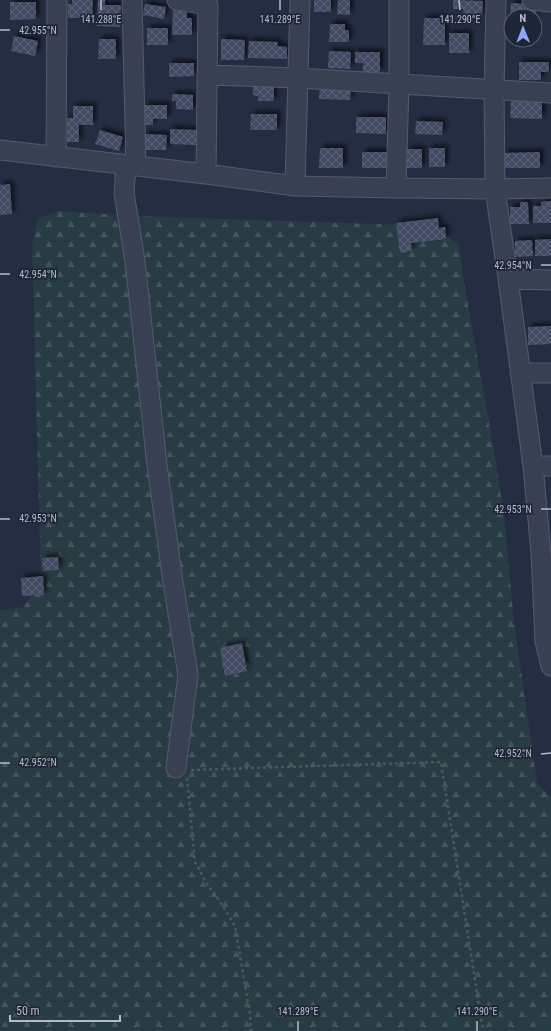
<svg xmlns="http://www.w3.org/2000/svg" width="551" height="1031" viewBox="0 0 551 1031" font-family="'Roboto Condensed',sans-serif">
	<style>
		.forest { fill: url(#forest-firs) }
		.building { fill: url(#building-cross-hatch); filter: url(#shadow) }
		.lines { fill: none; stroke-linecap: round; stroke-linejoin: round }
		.minor-casing { stroke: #545b6c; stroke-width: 21 }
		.path { stroke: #455960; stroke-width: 2.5; stroke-dasharray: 3 3; stroke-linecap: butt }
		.minor { stroke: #394051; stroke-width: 19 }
		.ticks { fill: none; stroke: #b6bbcc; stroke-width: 1.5 }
		.ticks-label { font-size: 10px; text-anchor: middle; fill: #b6bbcc; stroke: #1e2537; stroke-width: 3.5; stroke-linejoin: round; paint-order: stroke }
	</style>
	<defs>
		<pattern id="forest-firs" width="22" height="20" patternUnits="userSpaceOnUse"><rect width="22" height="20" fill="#273c43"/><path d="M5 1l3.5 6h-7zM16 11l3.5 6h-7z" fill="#44565d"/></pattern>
		<pattern id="building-cross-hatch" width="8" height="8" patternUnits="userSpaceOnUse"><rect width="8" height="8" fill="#434c64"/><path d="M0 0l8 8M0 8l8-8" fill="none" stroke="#5c6479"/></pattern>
		<filter id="shadow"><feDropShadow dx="3.5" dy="-3.5" stdDeviation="2" flood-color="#0009"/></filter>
	</defs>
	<rect width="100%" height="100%" fill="#252d42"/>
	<!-- forest -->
	<path class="forest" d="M59 211 135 216 410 225 441 232 459 245 463 276 497 468 505 526 514 622 537 783 551 797V1031H0V610L24 607 41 579 32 246 38 218Z"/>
	<!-- building -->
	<path class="building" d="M72 0H93L92 18H68V4H72Z
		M98 0H105V5H121L120 27 97 26Z
		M314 0H331V12H314Z
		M338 0H350V15L337 14Z
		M453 0 483 1 482 17 463 16V9H453Z
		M10 2H36V19L10 20Z
		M511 3 537 4 536 16H510Z
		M145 4 166 7 164 19 143 15Z
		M173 10H187V18H192V35H172Z
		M424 18H445V45H423Z
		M330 24H345V30H349V42H329Z
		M147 28H168V45H147Z
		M449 33H469V53H449Z
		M14 36 38 41 35 56 11 51Z
		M99 39H116V59H98Z
		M221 39 245 40 244 60H221Z
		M249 41 278 42 277 46 287 47V59L248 58Z
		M329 51 351 52 350 69 328 68Z
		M355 52H380V72H363V63H355Z
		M519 62H549V72H541V80H519Z
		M169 63H194V76L169 77Z
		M320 84 351 85 350 100 319 99Z
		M253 85H274V101H258V96L253 95Z
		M172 94 193 95V110L176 109V101H172Z
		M511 100 542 101V119L510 118Z
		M145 105H167V119H153V125H144Z
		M73 106H93V125H79V142H67V118H73Z
		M251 114H277V130H250Z
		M356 117H386V134L356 133Z
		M416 121 443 122 442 135 415 134Z
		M170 129 196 130V145L170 144Z
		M100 130 123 137 119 151 95 144Z
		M145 134 167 135 166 150H144Z
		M320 148H343V168H319Z
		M429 148H445V167H429Z
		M407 149H422V168H407Z
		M362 152H387V168H362Z
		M540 152V168H504V153Z
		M10 184 12 214 0 215V185Z
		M551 201V223H533V206H541V202Z
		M520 202H528L529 224H510V207H520Z
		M438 218 439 228 445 227 446 239 411 243 412 251 400 253 396 223Z
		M551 239V256H535V240Z
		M532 240 533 256 515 257V241Z
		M551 326V344L528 345V327Z
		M58 557 59 570 43 571 42 558Z
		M43 576 44 595 22 596 21 578Z
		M242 643 247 671 225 676 220 648Z"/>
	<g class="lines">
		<defs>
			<path id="minor" d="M132 0 136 166
				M177 0 208 5 206 174
				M496 0 494 90 495 189 508 279 533 466 541 553 545 641 551 666
				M532 0 551 2
				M207 75 298 78 551 93
				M0 150 206 174 295 186 396 188 495 189 551 188
				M56 157 57 0
				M126 165 124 193 135 261 157 465 173 582 188 675 176 768
				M295 186 300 0
				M396 188 399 84V0
				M508 279 551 280
				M520 373H551
				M533 466H551"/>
		</defs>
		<!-- minor casing -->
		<use href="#minor" class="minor-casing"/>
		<!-- path -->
		<path class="path" d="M191 770 441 762 483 1031
			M187 778 195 862 207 884 219 900 235 926 250 1014 251 1031"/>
		<!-- minor -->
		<use href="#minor" class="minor"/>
	</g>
	<!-- ticks -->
	<path class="ticks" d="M101 0V10M280 0V10M459 0 460 10M0 30H10M541 265H551M0 274H10M541 509H551M0 519H10M541 754 551 753M0 763H10M298 1021V1031M477 1021V1031"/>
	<g class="ticks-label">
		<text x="101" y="23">141.288°E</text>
		<text x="280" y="23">141.289°E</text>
		<text x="460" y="23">141.290°E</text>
		<text x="38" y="34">42.955°N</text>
		<text x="513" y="269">42.954°N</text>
		<text x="38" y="278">42.954°N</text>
		<text x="513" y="513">42.953°N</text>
		<text x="38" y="522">42.953°N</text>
		<text x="513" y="757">42.952°N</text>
		<text x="38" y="766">42.952°N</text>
		<text x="298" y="1015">141.289°E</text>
		<text x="477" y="1015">141.290°E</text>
	</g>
	<!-- north arrow -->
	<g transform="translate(523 28) rotate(359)"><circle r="19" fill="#1e2537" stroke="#5b6173"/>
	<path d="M0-3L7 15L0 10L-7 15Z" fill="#8aa7fc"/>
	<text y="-6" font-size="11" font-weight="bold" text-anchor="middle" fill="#b6bbcc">N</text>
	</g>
	<!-- scale -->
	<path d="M10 1015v6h110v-6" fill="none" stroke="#b6bbcc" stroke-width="2"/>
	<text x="16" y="1015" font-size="12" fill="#b6bbcc" stroke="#1e2537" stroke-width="3" paint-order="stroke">50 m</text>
</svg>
